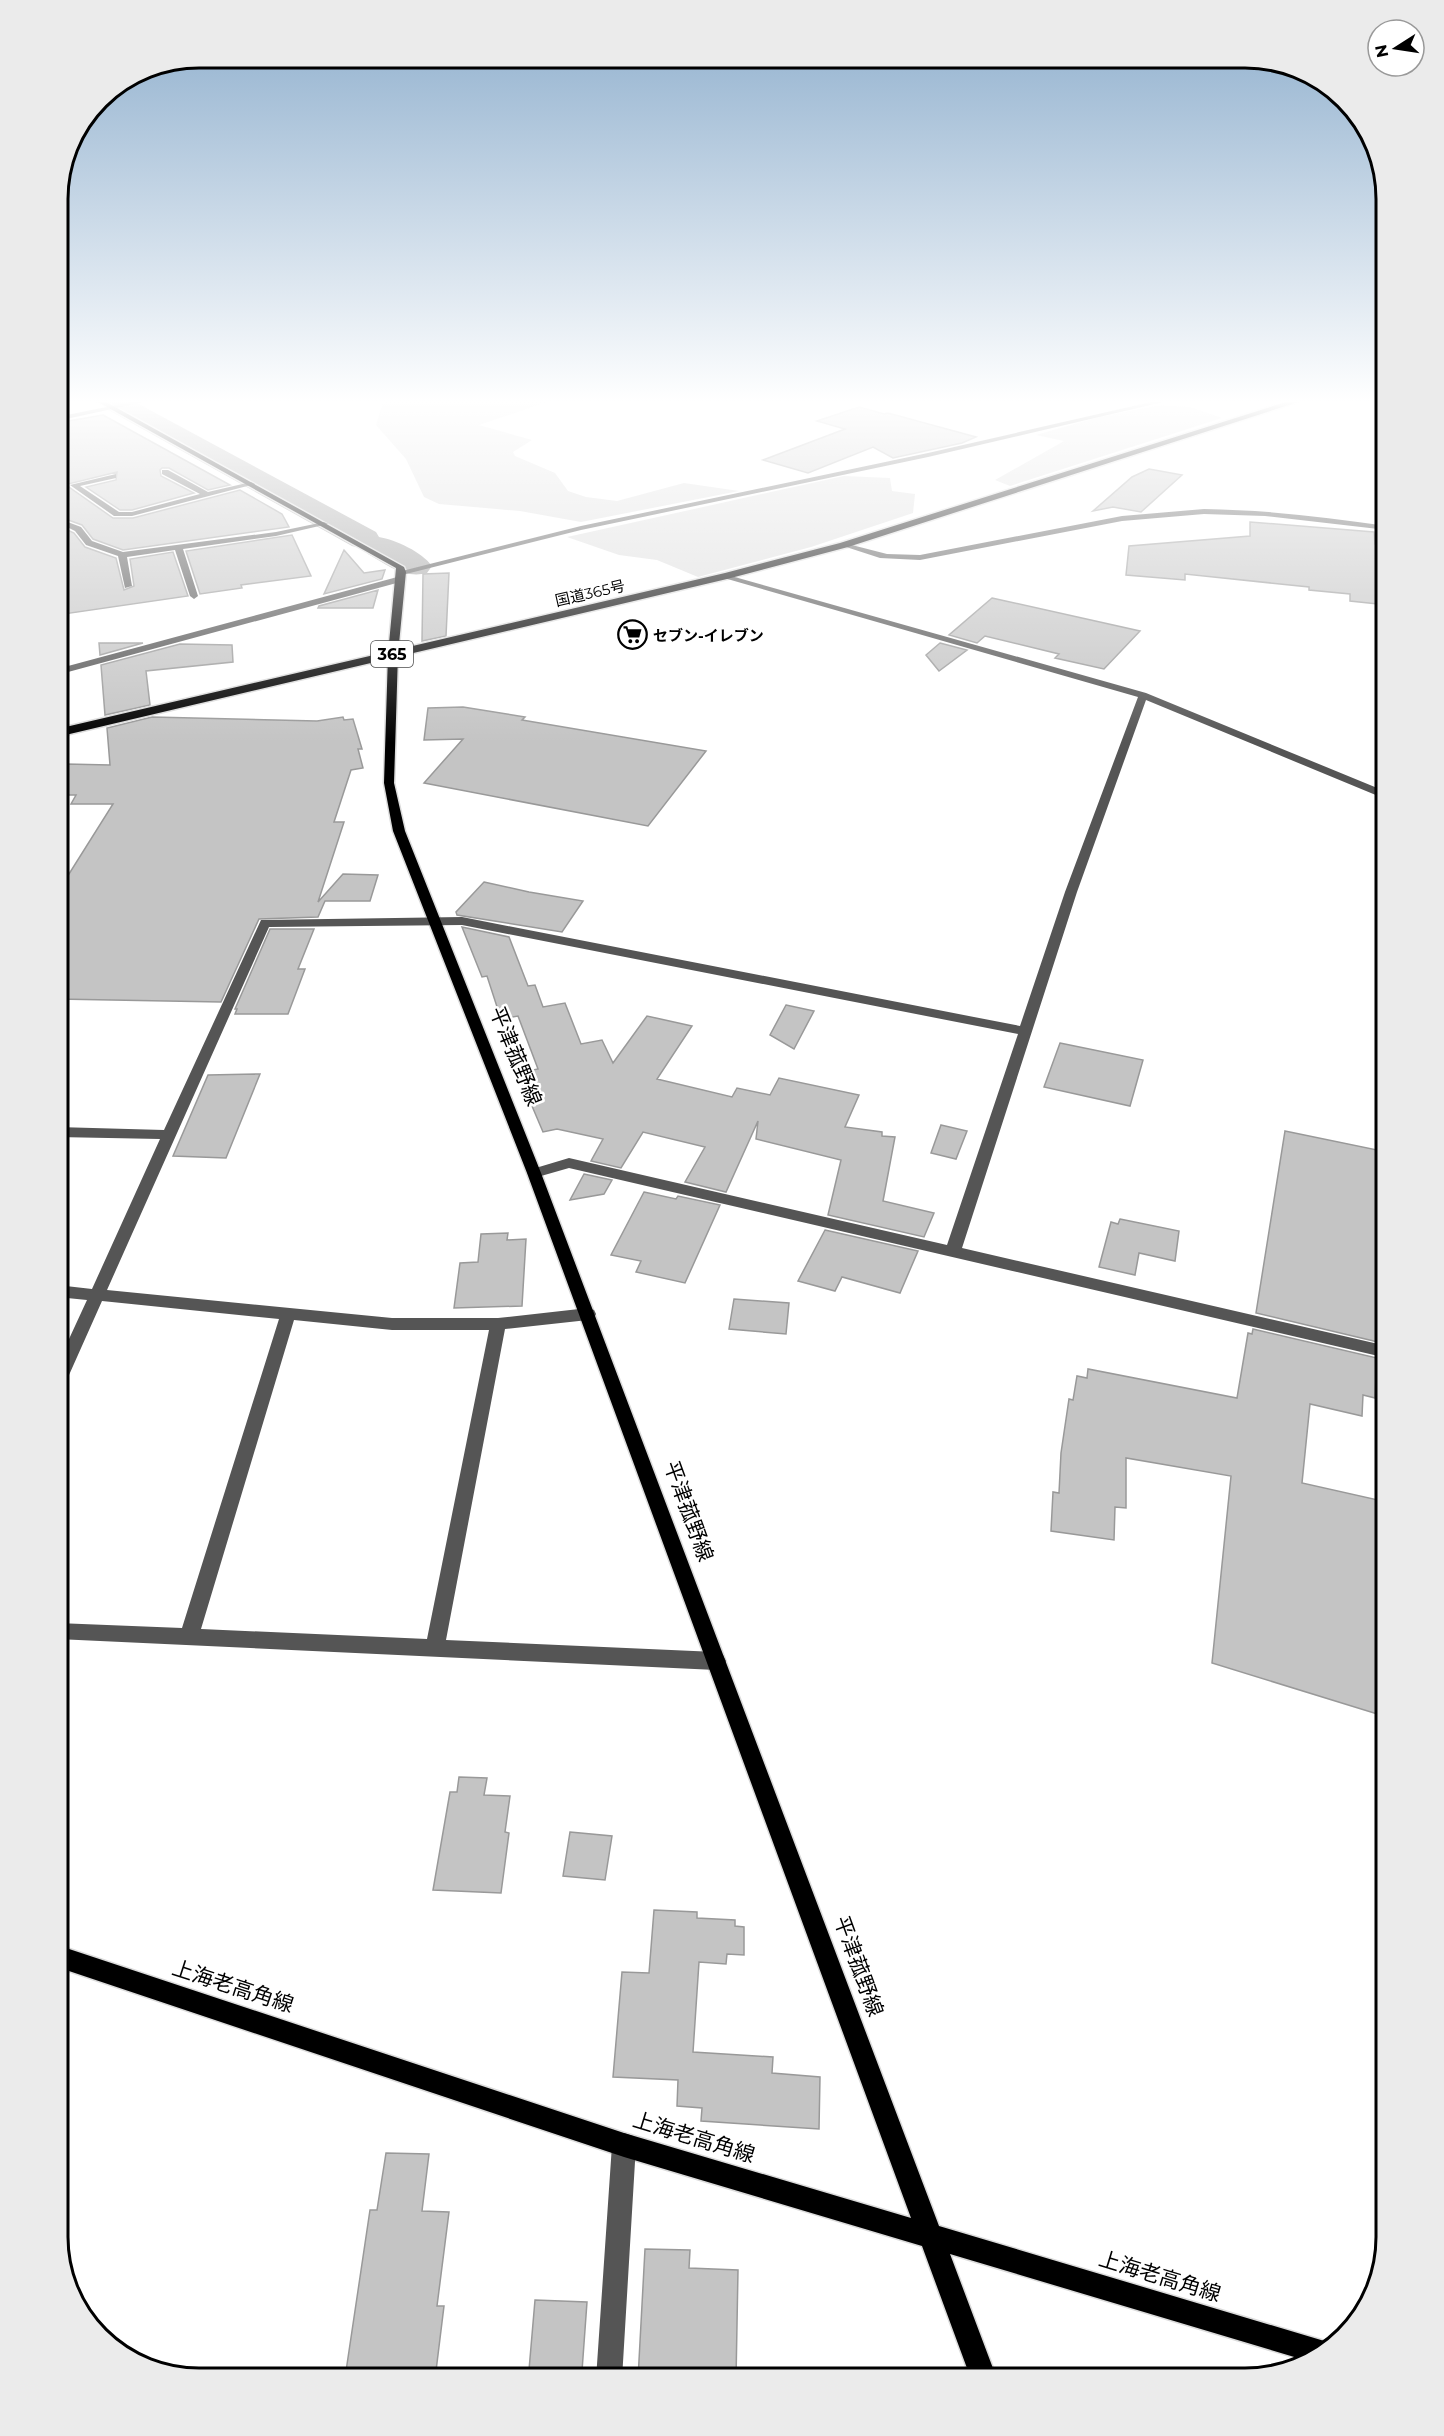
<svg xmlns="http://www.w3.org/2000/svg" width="1444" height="2436" viewBox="0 0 1444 2436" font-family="Montserrat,'Noto Sans JP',sans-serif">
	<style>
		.green { fill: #dcdcdc }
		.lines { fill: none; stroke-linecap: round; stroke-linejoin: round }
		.river { fill: #a3a3a3; fill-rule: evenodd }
		.building { fill: #c4c4c4; stroke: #999; stroke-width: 1.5 }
		.major-casing { stroke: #dbdbdb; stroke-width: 3 }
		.highway-casing { stroke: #dbdbdb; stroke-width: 3 }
		.minor { fill: #555; fill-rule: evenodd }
		.major { fill: #000; fill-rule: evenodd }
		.highway { fill: #000; fill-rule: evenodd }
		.labels { text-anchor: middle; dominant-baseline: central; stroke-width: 5; stroke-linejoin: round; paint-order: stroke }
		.far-street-label { font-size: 15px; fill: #000; stroke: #fff }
		.far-poi-label { font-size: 15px; font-weight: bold; fill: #000; stroke: #fff; text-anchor: start }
		.shield { fill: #fff; stroke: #4c4c4c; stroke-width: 1.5 }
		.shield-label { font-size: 16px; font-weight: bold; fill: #000 }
		.near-street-label { font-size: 21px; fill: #000; stroke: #fff }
		.rim { fill: none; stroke: #000; stroke-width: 3 }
	</style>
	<rect width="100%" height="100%" fill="#fff"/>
	<!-- green -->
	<path class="green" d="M383 402H547L479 425 532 440 513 452 515 456 555 473 568 491 586 497 617 501 684 483 739 491 581 522 520 511 439 504 424 497 406 459 376 425Z
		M1161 405 1190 407 1222 418 1010 486 995 480 1064 441 1036 435 1099 417Z
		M844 476 890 478 892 491 915 494 913 513 811 547 698 577 657 560 619 555 567 537Z"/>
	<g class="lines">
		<!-- river -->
		<path class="river" d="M101 402H135L376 532 379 537C396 540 422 552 432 566L427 573C405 579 387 565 368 554L365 549 352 546 105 408Z"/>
	</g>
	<!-- building -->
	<path class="building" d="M859 407 884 414 888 413 976 437 962 443 893 458 873 447 808 473 763 460 845 429 817 421Z
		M103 415 230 485 208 490 169 468H162L160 470 161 476 194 493 132 510H120L86 487 116 480 117 472 68 484 69 487 113 518H133L240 490 282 514 289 527 123 550 93 539 82 525 57 516V423Z
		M1149 469 1182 475 1141 512 1113 507 1093 511 1132 477Z
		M1250 522 1374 532 1375 544H1381L1387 605 1350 601V594L1309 590V587L1185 574V580L1126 575 1129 546 1250 536Z
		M57 525 74 533 85 547 116 558 124 590 134 586 130 559 173 552 188 596 57 615V545L61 544Z
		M292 535 311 576 241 585 242 588 200 594 186 551Z
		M344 550 364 573 385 570 382 579 324 594Z
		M449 573 446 636 422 641 423 574Z
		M378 590 373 608H318L319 606Z
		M992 598 1140 631 1104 669 1055 658 1059 654 985 636 977 643 949 635Z
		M99 643H143L100 655Z
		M940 643 967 650 939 671 926 655Z
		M180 644 232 645 233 662 146 671 150 705 105 715 101 665Z
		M463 707 525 717 522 720 706 751 648 826 424 783 463 739 424 740 428 708Z
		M152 717 317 721 343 717 344 720 353 719 362 749H358L363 768 351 770 334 822H344L318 902 343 874 378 875 370 901H325L318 917 259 919 221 1002 57 999V893L113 804H71L76 795H57V776L66 764 110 765 107 728Z
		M484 882 529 892 583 901 562 932 457 915 456 912Z
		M462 927 509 937 528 986 535 985 543 1007 565 1003 581 1044 602 1040 613 1063 647 1016 692 1026 657 1079 732 1097 737 1088 770 1095 779 1078 859 1095 845 1127 882 1132V1136L895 1137 883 1201 934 1213 924 1237 828 1215 841 1160 756 1139 758 1121 726 1192 685 1182 705 1147 643 1132 621 1168 591 1161 603 1139 557 1129 543 1132 518 1073 538 1069 518 1016 501 1019 487 976 482 977Z
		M270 929H314L298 969H305L288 1014H235L237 1009H235Z
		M786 1005 814 1011 794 1049 770 1035Z
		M1060 1043 1143 1060 1130 1106 1044 1087Z
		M260 1074 226 1158 173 1156 208 1075Z
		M941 1125 967 1131 956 1159 931 1153Z
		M1285 1131 1387 1152V1327L1379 1325 1378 1342 1256 1313Z
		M584 1174 612 1180 604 1194 570 1200Z
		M644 1192 676 1199 678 1196 720 1205 685 1283 636 1272 641 1261 611 1255Z
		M1120 1219 1179 1231 1175 1261 1139 1253 1135 1275 1099 1267 1111 1222 1118 1224Z
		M825 1230 918 1251 900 1293 842 1277 835 1291 798 1281Z
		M508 1233 507 1240 526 1239 522 1306 454 1308 460 1263 478 1262 481 1234Z
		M734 1299 789 1303 786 1334 729 1329Z
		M1253 1329 1377 1358 1375 1398 1363 1395 1362 1416 1310 1404 1302 1483 1387 1502V1717L1212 1663 1231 1476 1126 1458V1508L1115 1507 1114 1540 1051 1531 1053 1492 1059 1493 1061 1453 1069 1399 1073 1400 1077 1376 1087 1378 1088 1369 1237 1398 1248 1333 1252 1334Z
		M459 1777 487 1778 484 1795 510 1796 505 1832 509 1833 501 1893 433 1890 450 1792H457Z
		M570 1832 612 1836 605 1880 563 1876Z
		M654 1910 697 1912V1918L735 1920V1926L744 1927V1955L727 1954 726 1964 699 1962 693 2052 773 2057 772 2073 820 2077 819 2129 701 2121 702 2108 677 2106 678 2080 613 2077 622 1972 649 1973Z
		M386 2153 429 2154 422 2211 449 2212 437 2306H444L435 2379 345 2378 370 2210H377Z
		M645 2249 690 2250 689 2268 738 2270 736 2379H638Z
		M535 2300 587 2302 582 2371 529 2370Z"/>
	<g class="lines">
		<defs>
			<path id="major" d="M98 402H106L404 567 406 572 398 654 394 783 405 831 541 1173 939 2226 1331 2343 1311 2362 950 2254 997 2379H971L922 2246 624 2157 57 1967V1945L624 2133 911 2218 527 1173 393 831 384 783 388 654 396 568Z"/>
			<path id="highway" d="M1286 402H1298L848 547 727 579 57 737V729L725 573 840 543Z"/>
		</defs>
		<!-- major casing -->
		<use href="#major" class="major-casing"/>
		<!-- highway casing -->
		<use href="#highway" class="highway-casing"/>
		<!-- minor -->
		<path class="minor" d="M131 402H144L57 421V417Z
			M1151 402H1163L928 457 581 530 402 575 398 572 581 526 928 453Z
			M162 470H168L208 492 251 482 255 484 132 516H114L70 485 116 474V478L80 486 119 512H132L200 494 162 474Z
			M1204 509C1266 510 1326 517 1387 526V530L1265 516 1204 514 1122 521 920 560 880 558 840 545 844 543 887 554 920 555 1122 516Z
			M57 518 81 527 92 541 123 552 276 532 324 522 328 524 276 536 183 549 198 596 194 599 190 596 175 550 127 557 132 586 125 588 118 556 86 545 75 531 57 522Z
			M724 574 1146 693 1387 792V799L1383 798 1146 700 1077 892 962 1248 1387 1346V1358L569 1168 534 1178 527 1173 529 1170 569 1158 947 1245 1018 1034 462 925 269 927 107 1290 392 1318H498L588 1308 594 1310 596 1314 594 1318 588 1320 505 1329 446 1640 716 1652 723 1655 726 1661 723 1667 716 1670 57 1639V1623L182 1628 279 1319 102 1301 65 1384 63 1388 57 1390V1365L87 1300 57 1297V1285L92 1289 160 1139 57 1137V1127L164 1130 261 920 462 917 1020 1026 1065 892 1138 697 724 578ZM294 1320 392 1330H489L427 1639 201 1629Z
			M401 576 405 579 404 581 57 675V669Z
			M624 2133 633 2136 636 2145 622 2379H596L612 2145 615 2136Z"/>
		<!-- major -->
		<use href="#major" class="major"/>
		<!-- highway -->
		<use href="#highway" class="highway"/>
	</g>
	<!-- sky -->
	<linearGradient id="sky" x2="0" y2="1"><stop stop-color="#8cadcc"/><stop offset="0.54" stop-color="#fff"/><stop offset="1" stop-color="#fff" stop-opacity="0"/></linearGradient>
	<rect width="1444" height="743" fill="url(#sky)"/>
	<!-- icons -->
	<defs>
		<symbol id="supermarket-ring" viewBox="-11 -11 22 22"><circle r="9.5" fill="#fff" stroke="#000" stroke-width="1.5"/><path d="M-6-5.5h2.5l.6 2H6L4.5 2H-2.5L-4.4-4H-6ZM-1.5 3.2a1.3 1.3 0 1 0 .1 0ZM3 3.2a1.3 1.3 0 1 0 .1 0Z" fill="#000"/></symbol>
	</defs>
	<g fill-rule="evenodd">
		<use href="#supermarket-ring" x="616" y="618" width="33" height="33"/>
	</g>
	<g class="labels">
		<!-- far-street labels -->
		<g class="far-street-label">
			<text transform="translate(590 593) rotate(-13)">国道365号</text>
		</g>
		<!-- far-poi labels -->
		<g class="far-poi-label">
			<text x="653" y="635">セブン-イレブン</text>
		</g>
		<!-- shield labels -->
		<rect class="shield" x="371" y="641" width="42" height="26" rx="4.5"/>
		<g class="shield-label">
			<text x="392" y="654">365</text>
		</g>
		<!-- near-street labels -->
		<g class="near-street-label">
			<text transform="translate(516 1056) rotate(68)">平津菰野線</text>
			<text transform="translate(689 1511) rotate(70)">平津菰野線</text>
			<text transform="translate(859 1966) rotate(70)">平津菰野線</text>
			<text transform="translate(233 1986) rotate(18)">上海老高角線</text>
			<text transform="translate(694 2137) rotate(17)">上海老高角線</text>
			<text transform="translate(1160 2276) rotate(17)">上海老高角線</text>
		</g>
	</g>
	<!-- crop -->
	<path d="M0 0H1444V2436H0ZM199 68H1245A131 131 0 0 1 1376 199V2237A131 131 0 0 1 1245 2368H199A131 131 0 0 1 68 2237V199A131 131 0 0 1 199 68Z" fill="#ebebeb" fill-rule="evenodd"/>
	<path class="rim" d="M199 68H1245A131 131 0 0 1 1376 199V2237A131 131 0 0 1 1245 2368H199A131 131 0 0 1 68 2237V199A131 131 0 0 1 199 68Z"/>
	<!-- north arrow -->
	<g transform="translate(1396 48) rotate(258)"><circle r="28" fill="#ffffff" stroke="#999999" stroke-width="1.5"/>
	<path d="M0-4.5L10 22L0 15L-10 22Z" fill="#000000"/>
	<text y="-9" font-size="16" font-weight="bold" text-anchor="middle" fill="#000000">N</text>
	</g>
</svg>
